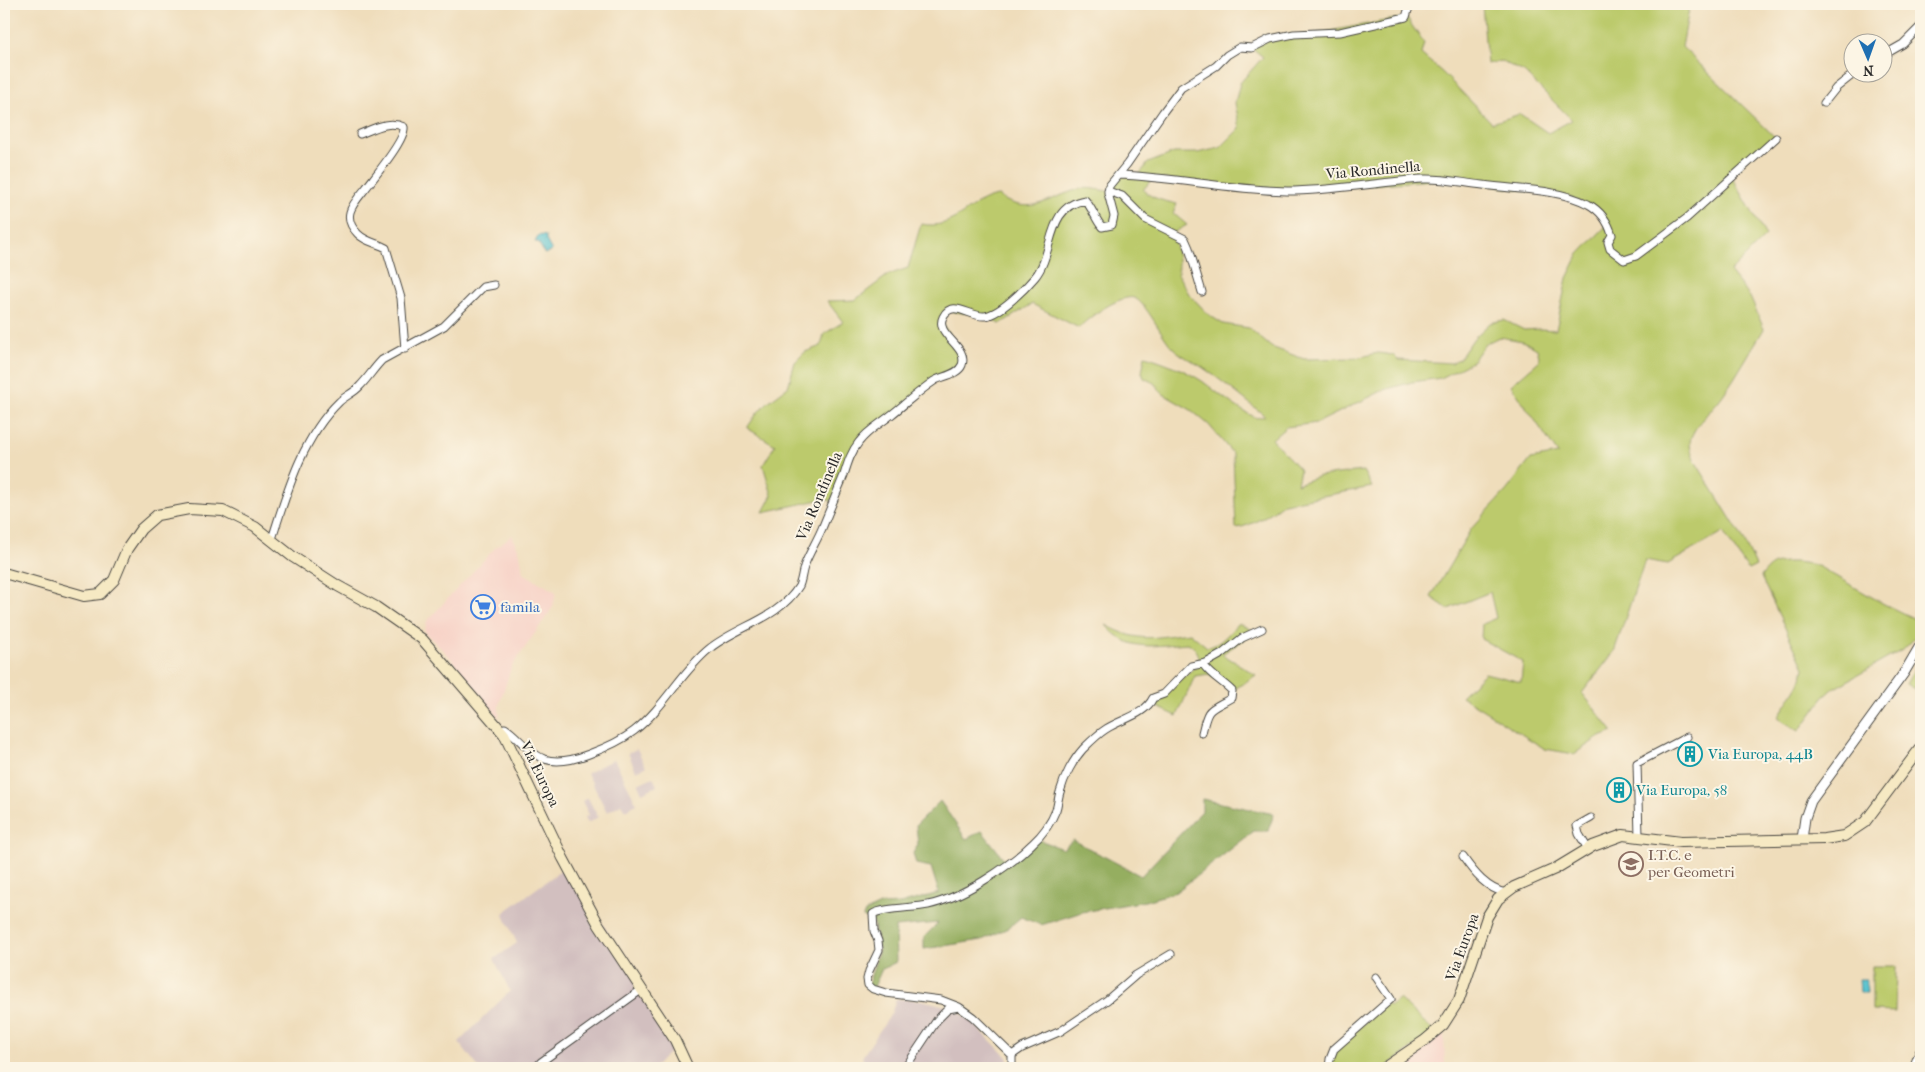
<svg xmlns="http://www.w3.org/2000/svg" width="1925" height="1072" viewBox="0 0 1925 1072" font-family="'IM FELL French Canon',serif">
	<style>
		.built { fill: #f7d1c6 }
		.industrial { fill: #d2bfbf }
		.green { fill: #bcca6c; stroke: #747a4c; fill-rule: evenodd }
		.forest { fill: #95ae60; stroke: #606c46 }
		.water { fill: #54c1ce; stroke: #40767c }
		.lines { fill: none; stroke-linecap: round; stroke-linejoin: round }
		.minor-casing { stroke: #484641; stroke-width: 9 }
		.tertiary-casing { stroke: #484641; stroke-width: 11 }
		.secondary-casing { stroke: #484641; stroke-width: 12 }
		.minor { stroke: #fff; stroke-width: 7 }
		.tertiary { stroke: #fff; stroke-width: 9 }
		.secondary { stroke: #f6e9c3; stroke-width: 10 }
		.labels { text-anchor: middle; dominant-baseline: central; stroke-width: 4; stroke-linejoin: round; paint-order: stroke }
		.street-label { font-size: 15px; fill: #2b2b2b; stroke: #fcf5e5 }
		.shop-label { font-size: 15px; fill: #366cbe; stroke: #fcf5e5; text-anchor: start }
		.culture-label { font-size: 15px; fill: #0d838f; stroke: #fcf5e5; text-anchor: start }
		.education-label { font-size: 15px; fill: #785e54; stroke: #fcf5e5; text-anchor: start }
	</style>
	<rect width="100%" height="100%" fill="#fcf5e5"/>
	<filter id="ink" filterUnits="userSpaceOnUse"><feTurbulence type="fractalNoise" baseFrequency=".02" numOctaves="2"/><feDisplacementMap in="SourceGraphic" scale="10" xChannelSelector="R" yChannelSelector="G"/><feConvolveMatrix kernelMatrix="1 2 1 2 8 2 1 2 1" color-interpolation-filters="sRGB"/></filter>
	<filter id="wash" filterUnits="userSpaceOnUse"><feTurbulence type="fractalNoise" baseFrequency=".0096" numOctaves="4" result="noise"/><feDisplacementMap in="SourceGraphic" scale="20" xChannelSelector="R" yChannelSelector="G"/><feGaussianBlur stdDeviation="1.12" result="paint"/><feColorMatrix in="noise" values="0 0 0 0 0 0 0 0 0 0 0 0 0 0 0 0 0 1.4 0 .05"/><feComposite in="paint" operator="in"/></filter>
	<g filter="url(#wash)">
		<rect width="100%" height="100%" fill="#efddbb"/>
		<!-- built -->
		<path class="built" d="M512 535 520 553 523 573 556 592 553 607 511 668 499 705V718L449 656 424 632 427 621 495 548Z
			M1444 1034 1445 1068H1394L1412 1057Z"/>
		<!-- industrial -->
		<path class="industrial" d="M637 749 646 767 636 771 628 753Z
			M614 759 637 804 625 810 621 804 607 812 587 773Z
			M653 777 657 786 642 793 638 784Z
			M588 798 598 817 588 823 585 817 589 815 582 801Z
			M567 866 677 1046 653 1068H479L459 1042 510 991 494 959 517 943 503 913Z
			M896 999 921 1000 942 1005 957 1011 969 1019 1007 1057 1009 1068H892L865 1063 862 1057 891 1014Z"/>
		<!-- green -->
		<path class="green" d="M1482 4H1690L1682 47 1776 138 1728 170 1766 236 1730 272 1750 297 1764 329C1750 351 1738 374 1723 395 1714 408 1699 420 1692 435 1688 444 1691 452 1695 461L1742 537 1756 566 1748 570 1723 532 1668 564 1645 560 1614 652 1582 693 1613 732 1598 738 1574 754 1545 749 1461 696 1485 673 1521 682 1523 662 1481 639 1482 624 1496 618 1490 592 1448 609 1431 597 1471 529 1507 490 1531 459 1558 454 1511 385 1540 360 1537 349 1523 341 1499 337 1485 344 1472 362 1441 378 1412 382 1384 390 1317 423 1286 427 1272 439 1300 470 1297 484 1320 476 1363 471 1372 487 1284 503C1271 513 1253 526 1236 528L1233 454 1209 425 1191 410 1163 394 1154 383 1144 378 1142 372 1145 356C1165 362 1185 370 1202 381 1220 394 1236 409 1257 418L1265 416C1244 399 1224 382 1202 367 1193 361 1181 356 1173 348 1162 337 1145 301 1134 298 1121 294 1087 318 1079 328L1032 304 1000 324 986 316 948 311 942 323 962 355 960 369 941 377 859 443 832 501 824 499 763 512 772 495 763 465 775 445 747 428 758 412 768 402 788 387 795 362 805 352 821 346 824 334 843 322 827 301 855 300 888 275 908 268 921 224C956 231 969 200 998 196 1031 218 1048 197 1080 189 1088 187 1099 190 1108 191L1118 175 1138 176 1148 163 1174 153H1197L1220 148 1240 128 1235 103 1240 83 1263 57 1252 48 1270 39 1313 34 1406 17 1424 43 1421 54 1444 74 1492 123 1520 114 1548 133 1572 120 1524 72 1501 61 1487 64ZM1153 178 1287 191 1447 179 1572 198 1601 213 1609 223 1579 254 1567 278 1556 330 1539 329 1524 330 1504 320 1490 323 1474 338 1460 358 1452 363 1398 360 1393 355 1378 353 1356 358 1304 359 1271 347 1249 328 1223 324 1209 315 1189 294 1178 275V259L1173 233 1187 225 1173 213 1177 204C1165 201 1152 199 1143 190Z
			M1797 562 1816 565 1884 604 1921 622V632L1904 649 1833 689 1823 698 1799 731 1778 718 1802 679 1804 668 1761 577C1772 561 1779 562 1797 562Z
			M1238 623 1256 632 1222 654 1256 675 1232 691 1209 674 1195 676 1177 716 1151 704 1199 664C1200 654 1197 649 1188 643 1155 645 1130 654 1106 625 1141 644 1153 637 1190 633L1207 647C1220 646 1230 632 1238 623Z
			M1921 658V693L1906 684Z
			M1872 966H1896L1895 1012 1872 1011Z
			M1399 999 1435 1032 1384 1068H1329L1334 1049 1386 1004 1390 1006Z"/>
		<!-- forest -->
		<path class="forest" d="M1202 799 1274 814 1268 831H1254L1176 892 1145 901 1082 912 1041 925 1021 917 1008 928 982 940 924 949V937L938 923 895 927 896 962 882 969 873 989 868 985 879 950 873 922 863 917 865 912 880 905 900 904 939 893 931 867 916 864 913 853 918 845 916 825 940 801 966 839 982 831 1008 864 1037 839 1063 849 1073 840 1141 876 1202 811Z"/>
		<!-- water -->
		<path class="water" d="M539 235 546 236V240L552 251 545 254 538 242H535Z
			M1859 979H1866L1867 993H1860Z"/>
	</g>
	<g filter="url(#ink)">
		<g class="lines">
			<defs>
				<path id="minor" d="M1882 56 1903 44 1921 26
					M1824 103 1836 88 1856 72
					M360 134C375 128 389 120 404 127 406 139 375 176 366 188 354 203 340 216 358 234 366 242 377 243 386 248L401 298 405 349
					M1118 175C1174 177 1232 190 1287 191 1333 191 1378 182 1423 179 1444 178 1463 183 1483 185 1517 190 1556 188 1588 204 1601 211 1608 221 1612 235L1608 242 1610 249 1624 260 1636 256 1687 218 1776 138
					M1108 191 1122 196 1145 219 1185 239 1189 248 1202 292
					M272 539C287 492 302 438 339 402 345 396 354 393 360 386 368 378 374 368 382 360L444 326 483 287 494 285
					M500 729 505 728C519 737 528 753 544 759 559 764 576 759 589 754 605 748 621 741 634 731 664 708 681 672 709 649 737 626 779 619 799 586 802 579 802 571 805 564 810 551 818 539 823 526 830 509 837 492 844 475 848 462 851 452 859 442 868 430 880 424 891 415 905 404 919 391 934 381 942 376 958 375 962 365 969 346 934 335 943 317 952 298 971 318 985 316 1000 314 1025 289 1035 277 1055 253 1045 207 1085 200 1093 209 1095 219 1102 227L1112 225 1114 216 1108 193 1109 186 1127 164 1163 112 1181 88 1216 66 1227 55 1240 47 1252 48 1270 39 1294 34 1340 32 1406 17 1410 4
					M1202 733C1208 706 1209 711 1231 698L1232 691C1222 681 1211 676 1203 664
					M1639 836 1637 763 1687 737
					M1588 849 1579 834 1577 826 1591 818
					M1463 857C1474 873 1487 889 1506 893
					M959 1007 941 1000 886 993 873 989 868 985 867 979 869 971 879 950 878 941 874 931 873 914C882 908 914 908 928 905 961 898 1008 868 1032 844 1042 835 1051 823 1056 810 1058 804 1058 798 1060 792 1064 777 1073 760 1083 749 1090 742 1098 734 1106 729 1121 719 1145 715 1153 698L1164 694 1191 666 1206 663 1222 654 1242 638 1262 629
					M1012 1055 1022 1048 1061 1031 1107 1000 1136 975 1171 954
					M536 1068 541 1062 641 990
					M905 1068 937 1020 948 1009 959 1007 973 1017 1012 1055V1068
					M1329 1068 1330 1059 1334 1049 1391 999 1376 977
					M1913 1068 1921 1047"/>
				<path id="tertiary" d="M1802 839 1805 818 1811 801 1904 673 1921 644"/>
				<path id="secondary" d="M4 573 84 596 100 594 114 580 127 549 141 529 157 515 189 509 223 511 255 527 293 557 338 586 376 607 422 639 504 734 563 858 599 925 675 1040 688 1068
					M1384 1068 1424 1041 1443 1025 1459 1000 1487 917 1498 899 1514 887 1555 869 1593 846 1623 835 1681 842 1824 839 1844 836 1865 822 1921 747"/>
			</defs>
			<!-- minor casing -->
			<use href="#minor" class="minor-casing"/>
			<!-- tertiary casing -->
			<use href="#tertiary" class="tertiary-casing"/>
			<!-- secondary casing -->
			<use href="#secondary" class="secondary-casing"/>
			<!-- minor -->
			<use href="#minor" class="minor"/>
			<!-- tertiary -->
			<use href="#tertiary" class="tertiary"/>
			<!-- secondary -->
			<use href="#secondary" class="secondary"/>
		</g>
	</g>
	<!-- icons -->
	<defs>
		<symbol id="supermarket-ring" viewBox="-11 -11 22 22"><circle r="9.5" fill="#fcf5e5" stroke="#3f7fe0" stroke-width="1.5"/><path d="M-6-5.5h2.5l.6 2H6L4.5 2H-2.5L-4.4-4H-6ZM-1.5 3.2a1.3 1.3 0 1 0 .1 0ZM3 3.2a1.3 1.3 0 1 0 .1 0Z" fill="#3f7fe0"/></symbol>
		<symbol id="building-ring" viewBox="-11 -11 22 22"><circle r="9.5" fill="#fcf5e5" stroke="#0f9aa8" stroke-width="1.5"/><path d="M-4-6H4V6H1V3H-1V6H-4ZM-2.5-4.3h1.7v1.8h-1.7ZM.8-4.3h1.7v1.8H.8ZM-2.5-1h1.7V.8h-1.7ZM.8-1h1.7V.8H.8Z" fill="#0f9aa8"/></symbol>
		<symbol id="school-ring" viewBox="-11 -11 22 22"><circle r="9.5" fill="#fcf5e5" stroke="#8d6e63" stroke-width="1.5"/><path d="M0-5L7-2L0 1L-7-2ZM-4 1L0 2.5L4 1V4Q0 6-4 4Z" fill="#8d6e63"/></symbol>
	</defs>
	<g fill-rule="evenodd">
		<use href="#supermarket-ring" x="469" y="593" width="28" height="28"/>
		<use href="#building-ring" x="1676" y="740" width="28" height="28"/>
		<use href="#building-ring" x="1605" y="776" width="28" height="28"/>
		<use href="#school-ring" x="1617" y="850" width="28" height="28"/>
	</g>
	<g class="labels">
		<!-- street labels -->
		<g class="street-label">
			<text transform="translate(1373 170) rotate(-5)">Via Rondinella</text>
			<text transform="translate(819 496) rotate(-67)">Via Rondinella</text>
			<text transform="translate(540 774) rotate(64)">Via Europa</text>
			<text transform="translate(1462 947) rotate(-70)">Via Europa</text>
		</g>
		<!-- shop labels -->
		<g class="shop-label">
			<text x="500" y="607">famila</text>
		</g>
		<!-- culture labels -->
		<g class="culture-label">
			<text x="1708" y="754">Via Europa, 44B</text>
			<text x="1636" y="790">Via Europa, 58</text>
		</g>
		<!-- education labels -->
		<g class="education-label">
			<text x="1648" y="855">I.T.C. e<tspan x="1648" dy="17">per Geometri</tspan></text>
		</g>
	</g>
	<!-- margin -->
	<rect width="1925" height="1072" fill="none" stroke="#fcf5e5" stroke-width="20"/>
	<!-- north arrow -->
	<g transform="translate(1868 58) rotate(178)"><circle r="24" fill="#fcf5e5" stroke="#a8a49b"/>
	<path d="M0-4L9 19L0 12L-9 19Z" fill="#1f6fb2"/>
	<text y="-8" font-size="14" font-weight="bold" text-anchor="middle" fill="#2b2b2b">N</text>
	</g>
</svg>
